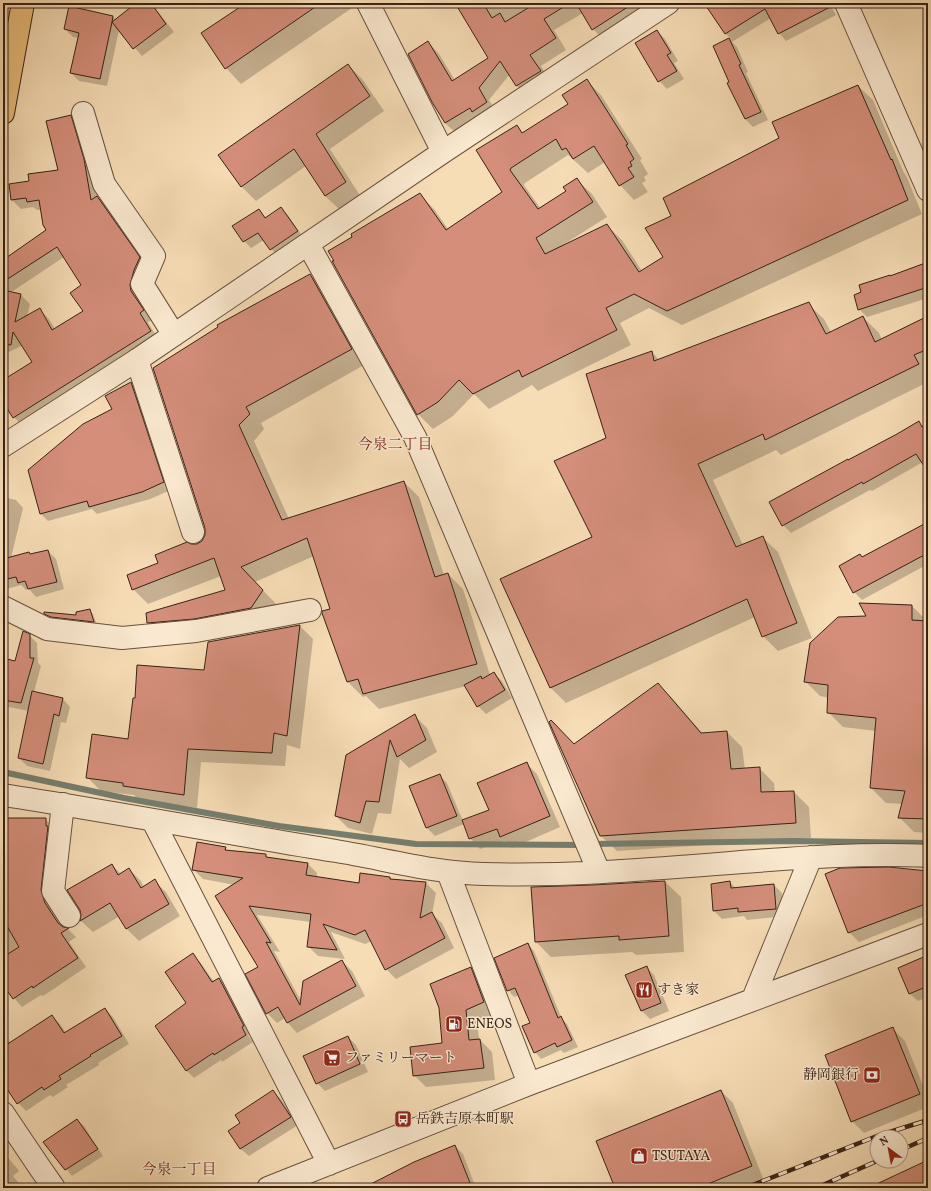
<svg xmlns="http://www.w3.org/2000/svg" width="931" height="1191" viewBox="0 0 931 1191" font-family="Vollkorn,'Noto Serif JP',serif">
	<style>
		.shadow { fill: #0003; fill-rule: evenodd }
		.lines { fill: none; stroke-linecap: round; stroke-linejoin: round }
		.stream { stroke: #757e6f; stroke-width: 6 }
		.building { fill: #d48e7a; stroke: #382216 }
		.minor-casing { stroke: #68513e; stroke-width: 24 }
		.major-casing { stroke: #382216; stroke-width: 24 }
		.minor { stroke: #fae9d0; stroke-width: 22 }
		.major { stroke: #ecbe7b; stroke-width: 22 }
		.rail-casing { stroke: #382216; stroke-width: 4.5 }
		.rail { stroke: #fae9d0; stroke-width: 3; stroke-dasharray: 9; stroke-linecap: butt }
		.labels { text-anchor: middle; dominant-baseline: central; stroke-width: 3; stroke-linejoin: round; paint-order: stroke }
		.poi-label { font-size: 14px; fill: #382216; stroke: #fae9d0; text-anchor: start }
		.neighbourhood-label { font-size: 15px; fill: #7a1f14; stroke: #fae9d0 }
	</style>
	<rect width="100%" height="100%" fill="#f7ddb6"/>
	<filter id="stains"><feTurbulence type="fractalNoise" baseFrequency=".005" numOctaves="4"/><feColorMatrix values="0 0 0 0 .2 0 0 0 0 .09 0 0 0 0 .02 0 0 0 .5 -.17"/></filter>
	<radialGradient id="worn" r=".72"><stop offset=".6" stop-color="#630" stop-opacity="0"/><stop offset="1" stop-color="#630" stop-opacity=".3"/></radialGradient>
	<!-- shadow -->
	<path class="shadow" d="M138 3H151L174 32 142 56 119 30 107 86 79 81 71 73 79 38 73 37 65 29 113 17 116 20Z
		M248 3H349L352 8 241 84 226 68Z
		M464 3H661L604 40 593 29 583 13 554 30 566 50 541 66 551 82 528 97 517 86 510 74 489 100 498 114 457 134 445 123 428 42 439 54 455 80 489 58 457 7Z
		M705 3H829L836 15 786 41 779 33 771 18 732 42 737 47 748 72 746 73 768 120 753 127 745 119 728 83 731 82 714 46 730 38 726 34Z
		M657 31 665 39 678 61 674 63 684 79 667 89 659 81Z
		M348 65 363 80 384 111 330 149 361 197 340 210 325 196 306 166 256 201 241 186Z
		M587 81 601 95 642 159 640 160 648 174 644 177 646 181 642 183 648 192 634 200 620 185 605 162 588 173 568 155 525 183 524 185 541 209 567 192 577 180 592 194 607 217 563 245 564 246 607 226 622 240 642 271 664 257 672 216 780 139 858 86 873 100 904 173 906 175 922 214 682 325 649 308 620 323 631 345 538 391 532 385 489 409 474 394 453 416 433 429 418 414 377 339 419 194 434 209 448 229 503 192 516 126 523 133 569 105Z
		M71 116 80 125 92 169 98 198 106 206 148 267 152 320 148 322 159 341 23 427 14 417 3 400V382L34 362 22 343 21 346 9 352H3V261L48 231 41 210H37L33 207 21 209 12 200 30 182 59 170ZM64 257 83 285 84 311 55 329 49 319 40 310 27 317 30 304 21 295 10 293Z
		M281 208 288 215 304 239 278 257 264 240 251 248 244 241 259 210 266 218Z
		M928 263V298L867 317 859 309 891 277Z
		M310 275 325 290 366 364 261 423 264 429 254 441 289 519 404 482 419 497 444 575 448 574 463 589 490 675 494 673 502 681 512 698 486 714 478 706 466 686 379 709 366 696 363 697 348 682 331 609 314 556 255 582 278 606 163 638 148 623 227 591 221 576 148 604 133 589 159 564 191 545H198L203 541 206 536V528L154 368Z
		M808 304 824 319 831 332 863 317 879 333 882 340 928 317V382L781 455 776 450 713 480 743 545 762 537 778 552 812 638 778 651 763 636 755 617 566 703 551 688 502 580 594 538 607 439 652 352 659 360Z
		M131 383 138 390 171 490 150 499 97 514 92 509 48 521 41 514Z
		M919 422 923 427 928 425V467L923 462 872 491 870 490 791 533 783 525Z
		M3 497 16 500 23 508 11 558 31 555 48 551 56 559 64 589 36 597 29 589 26 590 21 585 3 590Z
		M928 513V520L925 515Z
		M928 523V564L862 600 854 592Z
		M912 606 928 622V833L914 832 899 817 903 804 886 803 871 788 876 731 843 727 828 712 829 698 820 696 805 681 868 617Z
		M89 610 93 614 97 625 55 620 45 613 77 616Z
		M300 626 313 639 300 749 287 745 285 766 201 762 197 808 137 799 134 795 101 791 87 777 129 740 136 699 205 671Z
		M29 635 37 643 38 663 41 666 34 692 63 699 70 707 66 723 61 722 50 771 27 766 19 758 29 711 4 706 3 709V659L15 662Z
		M658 684 673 699 703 734 727 732 742 747 745 769 759 768 774 783 775 793 794 792 809 807 811 838 617 851 601 836 574 745Z
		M415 716 427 728 437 752 409 768 400 759 391 814 378 813 372 834 348 828 336 816 347 755Z
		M527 764 537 774 560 827 512 848 505 841 480 849 470 838 464 824 435 836 427 828 410 787 439 775 447 783 463 821 490 811Z
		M3 817 13 819H45L54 827 49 899 54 913 64 928 68 929 76 937 69 942 86 967 55 988 43 996 41 995 22 1007 9 992 3 996Z
		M225 848 228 851 266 855 268 858 308 864 317 873V878L360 884 390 878 392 880 426 883 436 893 432 914 442 923 454 948 396 979 386 969 372 941 365 944 331 932 345 959 318 956 308 946 311 922 257 915 280 952 274 951 301 1001 342 961 352 971 365 996 297 1033 288 1023 285 1018 277 1023 267 1013 260 967 235 885 203 879 193 869Z
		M112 865 121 874 129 869 141 881 144 887 154 881 166 892 180 916 139 941 127 929 120 916 93 932 81 921 82 915Z
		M928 872V915L859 942 849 932Z
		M665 882 681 897 684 952 636 955 632 952 551 957 536 942Z
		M730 882 736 889 774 885 782 893 784 916 747 920 744 916 722 919 714 911Z
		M528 944 534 951 562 1019 567 1024 578 1047 564 1053 561 1050 541 1059 535 1052 531 1024 519 995 514 997 508 990Z
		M193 955 200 962 214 982 219 979 227 986 251 1034 248 1035 253 1042 222 1062 221 1060 194 1078 187 1071 156 1026 188 1004Z
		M928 956V997L918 1001 910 994Z
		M646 967 654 975 669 1011 650 1019 642 1011 627 975Z
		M471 968 483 980 495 1014 477 1021 479 1039 492 1052 495 1080 426 1087 414 1075 444 1043Z
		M105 1009 113 1017 129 1044 98 1063 99 1065 66 1085 68 1087 53 1097 50 1095 26 1111 18 1103 3 1082V1045L9 1041 11 1043 52 1016 60 1024 66 1033Z
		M893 1029 905 1041 928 1098V1107L864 1133 852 1121Z
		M348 1037 356 1045 368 1072 325 1091 317 1083Z
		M721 1091 733 1103 763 1178 739 1188H616Z
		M273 1092 281 1099 298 1125 249 1156 241 1149 229 1131 241 1124Z
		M77 1120 84 1126 103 1156 72 1176 45 1142Z
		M3 1144 9 1152 6 1155 19 1171 13 1176 23 1188H3Z
		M455 1146 463 1154 476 1188H365Z"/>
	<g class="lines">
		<!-- stream -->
		<path class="stream" d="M3 772 124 798 279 826 416 844 583 845
			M592 844 793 841 928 843"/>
	</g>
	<!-- building -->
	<path class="building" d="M136 3H151L166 24 133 49 112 22 100 79 70 73 79 33 64 29 69 6 113 16 112 22Z
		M246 3H321L225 69 201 33Z
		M455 3H483L492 18 500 13 505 22 536 3H570L544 19 556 38 530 55 541 71 516 86 500 61 479 88 487 102 472 112 470 108 445 123 432 102 408 54 428 41 452 81 488 58Z
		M576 3H634L592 30Z
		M704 3H834V5L778 34 765 9 725 34Z
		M657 30 671 53 667 55 677 71 658 82 635 43Z
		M729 38 741 64 739 65 761 112 745 119 727 83 729 82 713 46Z
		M348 64 370 96 316 134 346 182 325 196 294 149 241 187 218 155Z
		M587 79 628 144 626 145 634 159 630 162 632 166 628 168 634 177 619 186 594 146 573 159 566 148 562 150 556 139 511 168 510 170 538 209 566 191 563 187 577 178 593 202 536 238 545 254 607 224 639 272 663 257 645 228 671 216 663 198 779 138 772 122 858 85 891 160 892 159 908 200 667 311 634 294 606 308 617 330 522 377 519 370 473 394 459 380 438 402 417 415 332 261H334L328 251 352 237 351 234 420 193 446 230 502 192 476 150 517 125 522 133 568 104 562 95Z
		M71 115 84 159 91 200 97 196 140 257 134 270 130 285 131 291 144 310 140 313 151 331 13 418 3 402V380L32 362 13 332 11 345 3 344V290L21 294 15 322 40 308 52 330 83 311 70 293 81 285 57 247 3 282V260L46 230 43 225 39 200 27 202 26 198 11 200 9 184 29 181 28 174 58 170 46 121Z
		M281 207 298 231 270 250 258 233 243 242 232 226 259 209 265 218Z
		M928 262V287L858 310 854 295 861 292 859 285 890 275V276Z
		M310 274 352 349 246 407 250 414 239 425 282 520 404 481 435 577 448 573 477 664 363 694 358 679 347 682 322 613V611L330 609 307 538 241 567 263 590 251 608 194 619 147 623 146 613 225 590 214 558 132 590 127 575 158 563 155 555 187 542 191 544H197L202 541 205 535V528L153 368 218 327 217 325Z
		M809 302 826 334 863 316 875 342 928 316V349L914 355 919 364 765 440 763 434 698 464 736 547 763 536 797 623 762 637 747 599 550 688 500 579 592 537 554 461 606 438 586 374 652 351 654 361Z
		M131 382 164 482 142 492 89 507 87 501 40 514 28 470 83 424 112 409 105 396Z
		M919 421 922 427 928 424V472L916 454 863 484 862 482 782 526 769 502 848 459V460L897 434Z
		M928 522V553L853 593 839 566 860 554 862 557Z
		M48 550 57 582 28 589 25 581 18 583 16 577 3 580V559L29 552 30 554Z
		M859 603 912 605V620L928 621V696L926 695 924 757H928V819L898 818 905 791 870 788 876 718 827 713 828 685 804 682 810 643 838 617 866 616Z
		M90 609 94 622 51 617 44 614V612L76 615V612Z
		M300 625 287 736 274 733 272 753 188 749 184 795 123 786V783L86 778 92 734 128 739 133 698H135L137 665 204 670 208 642Z
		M23 631 30 634V658H34L21 703 3 700V658L15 661Z
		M494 672 505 690 477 707 464 685 481 676 482 679Z
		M658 683 701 733 727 731 731 769 760 767 761 792 794 791 796 823 600 836 549 722 551 720 574 744Z
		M32 691 63 698 59 716 54 714 43 764 18 758Z
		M415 714 426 740 397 757 390 740 379 802 366 801 360 823 335 816 346 755Z
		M527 762 550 816 500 837 497 829 469 839 462 820 489 810 477 783Z
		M440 774 457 816 426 828 409 786Z
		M6 818H46V826H48L41 890 45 903 58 923 63 927 69 928 61 933 78 958 46 979 33 988 32 986 13 999 3 985V957L19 947 3 919V833Z
		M197 842 226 847 225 850 266 854V857L308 863 306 875 359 883 360 873 390 877V879L426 882 420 918 432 912 445 938 385 970 365 930 355 935 323 924 337 950 307 947 311 914 249 906 271 943 266 942 300 1005 303 981 342 960 356 986 287 1023 278 1007 266 1014 245 974 258 967 215 896 243 878 192 870Z
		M112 864 118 875 129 868 141 888 155 879 169 904 126 929 110 903 80 921 81 915 80 910 67 890Z
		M889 867 928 871V903L848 933 825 874 840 868Z
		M665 881 669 936 619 940V936L535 942 531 887 592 885Z
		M730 881 731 888 774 884 776 909 738 912V908L713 911 711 884Z
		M528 943 558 1018 561 1016 572 1040 557 1047 555 1043 534 1053 522 1026 530 1023 515 988 507 991 494 958Z
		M193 953 212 982 219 978 244 1026 242 1027 246 1035 214 1055 213 1053 186 1071 155 1026 186 1003 165 972Z
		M928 955V986L909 994 898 968Z
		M647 966 661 1003 641 1011 625 975Z
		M471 967 484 1002 466 1010 469 1040 480 1039 484 1068 413 1076 410 1047 442 1043 439 1008 430 984Z
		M105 1008 122 1036 90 1055 91 1056 59 1076 61 1079 44 1090 42 1087 17 1104 3 1083V1047L52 1015 64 1033Z
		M893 1027 920 1094 851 1122 825 1055Z
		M348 1036 360 1064 316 1084 303 1056Z
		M273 1090 291 1117 240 1149 228 1131 240 1123 235 1115Z
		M721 1090 752 1166 698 1188H615L596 1141Z
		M77 1119 98 1149 65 1170 43 1142Z
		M455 1145 472 1188H363L414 1162Z
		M928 1160V1188H868Z"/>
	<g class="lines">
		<defs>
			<path id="minor" d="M368 3 443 152
				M846 3 928 190
				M83 113 104 184 154 256 142 284 174 335
				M308 244 415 437 599 872
				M137 360 193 532
				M3 446 137 360 443 152 668 3
				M3 607 47 629 122 638 196 631 310 610
				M3 795C114 812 225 833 336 851 385 859 434 873 484 874 579 877 674 867 769 860 822 856 875 853 928 856
				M63 804 53 891 69 916
				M153 821 329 1164
				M448 872 529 1084
				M753 999 811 857
				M3 1113 40 1168 54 1188
				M268 1188 529 1084 928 934"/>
			<path id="major" d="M3 113 23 3"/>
		</defs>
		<!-- minor casing -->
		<use href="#minor" class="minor-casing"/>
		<!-- major casing -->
		<use href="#major" class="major-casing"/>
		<!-- minor -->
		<use href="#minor" class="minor"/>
		<!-- major -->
		<use href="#major" class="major"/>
		<defs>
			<path id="rail" d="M901 1150 928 1138
				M745 1188 877 1136 928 1120
				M816 1188 877 1161"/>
		</defs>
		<!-- rail casing -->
		<use href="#rail" class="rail-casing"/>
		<!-- rail -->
		<use href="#rail" class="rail"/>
	</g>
	<!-- icons -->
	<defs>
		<symbol id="restaurant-square" viewBox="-11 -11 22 22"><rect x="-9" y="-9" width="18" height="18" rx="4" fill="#8f2418" stroke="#fae9d0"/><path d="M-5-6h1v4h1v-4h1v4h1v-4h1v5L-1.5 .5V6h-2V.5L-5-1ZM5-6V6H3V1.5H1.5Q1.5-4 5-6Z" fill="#fff"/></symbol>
		<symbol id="fuel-square" viewBox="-11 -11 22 22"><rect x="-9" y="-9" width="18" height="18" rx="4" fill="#8f2418" stroke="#fae9d0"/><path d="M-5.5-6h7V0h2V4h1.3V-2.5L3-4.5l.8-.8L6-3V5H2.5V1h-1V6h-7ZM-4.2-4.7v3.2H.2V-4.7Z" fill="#fff"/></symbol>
		<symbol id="supermarket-square" viewBox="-11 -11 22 22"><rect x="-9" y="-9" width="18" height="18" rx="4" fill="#8f2418" stroke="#fae9d0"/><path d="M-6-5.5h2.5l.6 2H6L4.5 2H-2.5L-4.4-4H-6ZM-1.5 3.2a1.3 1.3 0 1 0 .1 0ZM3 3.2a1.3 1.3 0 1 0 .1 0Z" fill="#fff"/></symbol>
		<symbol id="bank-square" viewBox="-11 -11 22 22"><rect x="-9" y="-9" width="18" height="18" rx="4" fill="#8f2418" stroke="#fae9d0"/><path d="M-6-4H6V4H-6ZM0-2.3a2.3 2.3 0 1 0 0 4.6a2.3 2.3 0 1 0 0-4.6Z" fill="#fff"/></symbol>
		<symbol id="bus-square" viewBox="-11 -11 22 22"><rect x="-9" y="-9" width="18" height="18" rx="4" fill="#8f2418" stroke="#fae9d0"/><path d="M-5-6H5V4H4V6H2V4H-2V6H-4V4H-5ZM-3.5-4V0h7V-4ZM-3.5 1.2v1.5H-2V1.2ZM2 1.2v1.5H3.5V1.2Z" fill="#fff"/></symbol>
		<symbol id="shop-square" viewBox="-11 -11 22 22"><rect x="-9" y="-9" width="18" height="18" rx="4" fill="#8f2418" stroke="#fae9d0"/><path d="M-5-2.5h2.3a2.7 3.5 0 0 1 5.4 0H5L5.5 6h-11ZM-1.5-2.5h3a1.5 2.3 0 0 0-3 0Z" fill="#fff"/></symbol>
	</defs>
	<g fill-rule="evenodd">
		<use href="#restaurant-square" x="634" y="980" width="20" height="20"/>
		<use href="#fuel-square" x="444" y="1014" width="20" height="20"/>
		<use href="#supermarket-square" x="322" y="1048" width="20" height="20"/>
		<use href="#bank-square" x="862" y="1065" width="20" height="20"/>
		<use href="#bus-square" x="393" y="1109" width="20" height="20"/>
		<use href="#shop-square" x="629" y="1146" width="20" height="20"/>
	</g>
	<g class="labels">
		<!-- poi labels -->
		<g class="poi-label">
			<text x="657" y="990">すき家</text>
			<text x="467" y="1024">ENEOS</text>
			<text x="345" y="1058">ファミリーマート</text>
			<text x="859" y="1075" text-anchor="end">静岡銀行</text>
			<text x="416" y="1119">岳鉄吉原本町駅</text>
			<text x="652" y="1156">TSUTAYA</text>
		</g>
		<!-- neighbourhood labels -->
		<g class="neighbourhood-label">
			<text x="395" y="445">今泉二丁目</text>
			<text x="179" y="1170">今泉一丁目</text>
		</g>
	</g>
	<!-- margin -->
	<rect width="931" height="1191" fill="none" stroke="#f7ddb6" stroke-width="16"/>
	<rect x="4" y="4" width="923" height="1183" fill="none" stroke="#382216" stroke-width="2"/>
	<rect x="8" y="8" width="915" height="1175" fill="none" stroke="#382216"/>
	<!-- north arrow -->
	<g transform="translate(889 1149) rotate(328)"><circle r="19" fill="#fae9d0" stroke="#ac9986"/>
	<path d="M0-3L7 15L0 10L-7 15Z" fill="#8f2418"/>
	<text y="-6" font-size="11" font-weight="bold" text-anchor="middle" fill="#382216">N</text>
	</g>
	<rect width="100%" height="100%" filter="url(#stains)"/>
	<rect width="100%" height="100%" fill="url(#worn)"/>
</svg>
